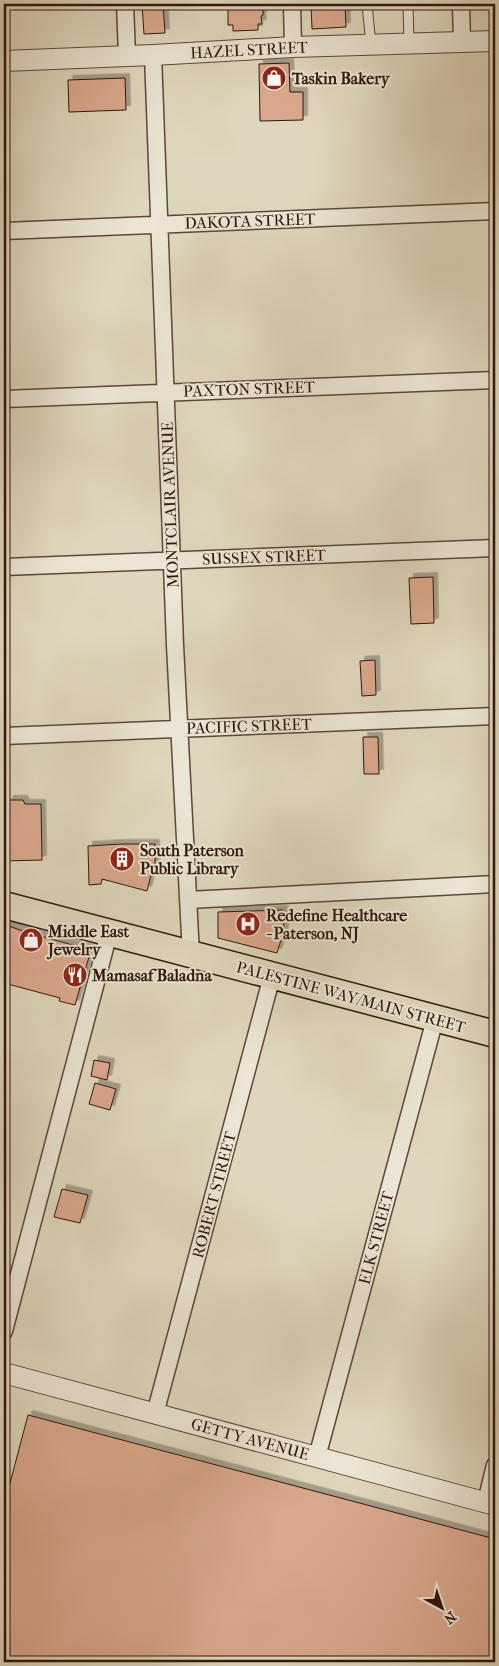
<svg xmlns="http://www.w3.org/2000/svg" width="499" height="1666" viewBox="0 0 499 1666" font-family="'IM FELL French Canon',serif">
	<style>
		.building { fill: #daa88d; stroke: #30170d; filter: url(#shadow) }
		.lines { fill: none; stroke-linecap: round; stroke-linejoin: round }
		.service-casing { stroke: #5c4739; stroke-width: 11 }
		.minor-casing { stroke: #5c4739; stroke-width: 19 }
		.tertiary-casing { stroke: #5c4739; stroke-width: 22 }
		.primary-casing { stroke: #30170d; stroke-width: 29 }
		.service { stroke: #eae5d4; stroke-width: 9 }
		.minor { stroke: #eae5d4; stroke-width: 16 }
		.tertiary { stroke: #eae5d4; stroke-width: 20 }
		.primary { stroke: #dfd7bd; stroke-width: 26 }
		.labels { text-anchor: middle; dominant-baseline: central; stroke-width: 4; stroke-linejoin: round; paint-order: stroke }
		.street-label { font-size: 16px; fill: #30170d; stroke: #eae5d4 }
		.poi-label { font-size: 16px; font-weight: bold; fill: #30170d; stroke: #eae5d4; text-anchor: start }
	</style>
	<defs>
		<filter id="shadow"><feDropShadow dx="4.5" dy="-4.5" stdDeviation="0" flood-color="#0004"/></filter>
	</defs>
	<rect width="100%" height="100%" fill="#dfd7bd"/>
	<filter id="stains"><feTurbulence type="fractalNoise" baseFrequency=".004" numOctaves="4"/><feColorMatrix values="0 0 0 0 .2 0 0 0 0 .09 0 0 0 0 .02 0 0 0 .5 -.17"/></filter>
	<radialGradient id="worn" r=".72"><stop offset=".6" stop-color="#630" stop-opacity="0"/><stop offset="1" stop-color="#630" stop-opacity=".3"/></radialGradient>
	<!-- building -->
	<path class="building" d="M142 4H163L165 33 144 34Z
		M228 4H263V15L261 16 262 24H258V30L233 31V25H228Z
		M311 4H345L346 27 312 29Z
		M289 63 290 92H303V120L260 121 259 64Z
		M125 78 126 110 69 112 68 80Z
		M433 577 434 623 411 624 409 578Z
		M375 660 376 695 362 696 360 661Z
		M363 737H378L379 774H364Z
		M9 800H23L25 804H41L42 860 4 861V815Z
		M121 844H155V871H152L147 891 102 879 101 884 89 885 88 846Z
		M283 910 284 930 277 953 218 938V912Z
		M4 924 25 932 91 950 75 1005 59 1001 60 998 4 983Z
		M94 1060 110 1063 107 1080 91 1076Z
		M95 1083 116 1089 110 1110 89 1104Z
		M62 1189 88 1195 80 1223 54 1217Z
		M28 1415 495 1539V1662H4V1506Z"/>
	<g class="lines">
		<defs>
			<path id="service" d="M367 4 371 45
				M408 4 409 43"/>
			<path id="minor" d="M125 4 127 56
				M292 4 293 47
				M461 4 462 42
				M153 55 175 645 191 955
				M4 231 495 211
				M4 399 495 380
				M4 567 495 548
				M4 736 495 716
				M188 900 495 884
				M4 1331 109 933
				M155 1414 272 976
				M317 1457 435 1019
				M486 1502 495 1465"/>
			<path id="tertiary" d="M4 61 153 55 293 47 495 41
				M4 1373 495 1505"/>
			<path id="primary" d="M4 905 495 1034"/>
		</defs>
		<!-- service casing -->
		<use href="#service" class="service-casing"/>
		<!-- minor casing -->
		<use href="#minor" class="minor-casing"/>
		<!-- tertiary casing -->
		<use href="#tertiary" class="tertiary-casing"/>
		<!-- primary casing -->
		<use href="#primary" class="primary-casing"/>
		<!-- service -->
		<use href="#service" class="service"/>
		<!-- minor -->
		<use href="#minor" class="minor"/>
		<!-- tertiary -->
		<use href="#tertiary" class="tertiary"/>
		<!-- primary -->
		<use href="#primary" class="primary"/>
	</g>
	<!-- icons -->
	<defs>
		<symbol id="shop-disc" viewBox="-11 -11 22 22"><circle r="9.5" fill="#8f2418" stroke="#eae5d4"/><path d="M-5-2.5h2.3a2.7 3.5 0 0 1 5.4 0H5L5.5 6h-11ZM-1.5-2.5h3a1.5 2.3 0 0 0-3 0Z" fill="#fff"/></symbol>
		<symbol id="building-disc" viewBox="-11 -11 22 22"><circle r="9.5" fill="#8f2418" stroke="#eae5d4"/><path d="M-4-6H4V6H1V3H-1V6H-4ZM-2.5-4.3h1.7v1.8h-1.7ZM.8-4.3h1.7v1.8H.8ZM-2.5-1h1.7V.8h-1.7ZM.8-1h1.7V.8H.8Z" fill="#fff"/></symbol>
		<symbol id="hospital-disc" viewBox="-11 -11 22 22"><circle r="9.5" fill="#8f2418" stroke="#eae5d4"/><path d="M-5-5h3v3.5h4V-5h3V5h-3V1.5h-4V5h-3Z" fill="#fff"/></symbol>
		<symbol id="restaurant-disc" viewBox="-11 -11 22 22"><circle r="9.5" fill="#8f2418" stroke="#eae5d4"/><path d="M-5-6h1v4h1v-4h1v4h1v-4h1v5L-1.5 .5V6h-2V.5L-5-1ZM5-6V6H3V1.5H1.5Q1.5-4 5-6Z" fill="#fff"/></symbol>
	</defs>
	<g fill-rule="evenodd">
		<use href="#shop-disc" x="260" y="64" width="28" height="28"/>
		<use href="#building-disc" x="108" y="845" width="28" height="28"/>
		<use href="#hospital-disc" x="234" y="910" width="28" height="28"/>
		<use href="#shop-disc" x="17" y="926" width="28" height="28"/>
		<use href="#restaurant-disc" x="61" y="961" width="28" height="28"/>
	</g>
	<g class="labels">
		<!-- street labels -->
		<g class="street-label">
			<text transform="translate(249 50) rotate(-3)">HAZEL STREET</text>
			<text transform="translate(250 221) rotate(-2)">DAKOTA STREET</text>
			<text transform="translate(249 389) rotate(-2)">PAXTON STREET</text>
			<text transform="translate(170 505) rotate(-92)">MONTCLAIR AVENUE</text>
			<text transform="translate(264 557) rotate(-2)">SUSSEX STREET</text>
			<text transform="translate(249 726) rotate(-2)">PACIFIC STREET</text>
			<text transform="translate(351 997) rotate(15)">PALESTINE WAY/MAIN STREET</text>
			<text transform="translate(214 1195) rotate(-75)">ROBERT STREET</text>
			<text transform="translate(376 1238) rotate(-75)">ELK STREET</text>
			<text transform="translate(250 1439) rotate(15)">GETTY AVENUE</text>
		</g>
		<!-- poi labels -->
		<g class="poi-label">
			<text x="292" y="78">Taskin Bakery</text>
			<text x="140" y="850">South Paterson<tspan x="140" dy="18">Public Library</tspan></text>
			<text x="266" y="915">Redefine Healthcare<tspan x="266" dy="18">- Paterson, NJ</tspan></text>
			<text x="48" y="931">Middle East<tspan x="48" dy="18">Jewelry</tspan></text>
			<text x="92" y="975">Mamasaf Baladna</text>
		</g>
	</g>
	<!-- margin -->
	<rect width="499" height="1666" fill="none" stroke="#dfd7bd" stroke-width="20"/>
	<rect x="5" y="5" width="489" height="1656" fill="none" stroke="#30170d" stroke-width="2.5"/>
	<rect x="10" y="10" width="479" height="1646" fill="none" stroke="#30170d"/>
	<!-- north arrow -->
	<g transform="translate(442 1608) rotate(140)" stroke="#eae5d4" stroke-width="4" paint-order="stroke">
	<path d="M0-4L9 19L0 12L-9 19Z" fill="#30170d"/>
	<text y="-8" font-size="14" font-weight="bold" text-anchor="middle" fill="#30170d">N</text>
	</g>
	<rect width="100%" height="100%" filter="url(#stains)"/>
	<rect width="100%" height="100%" fill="url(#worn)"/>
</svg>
